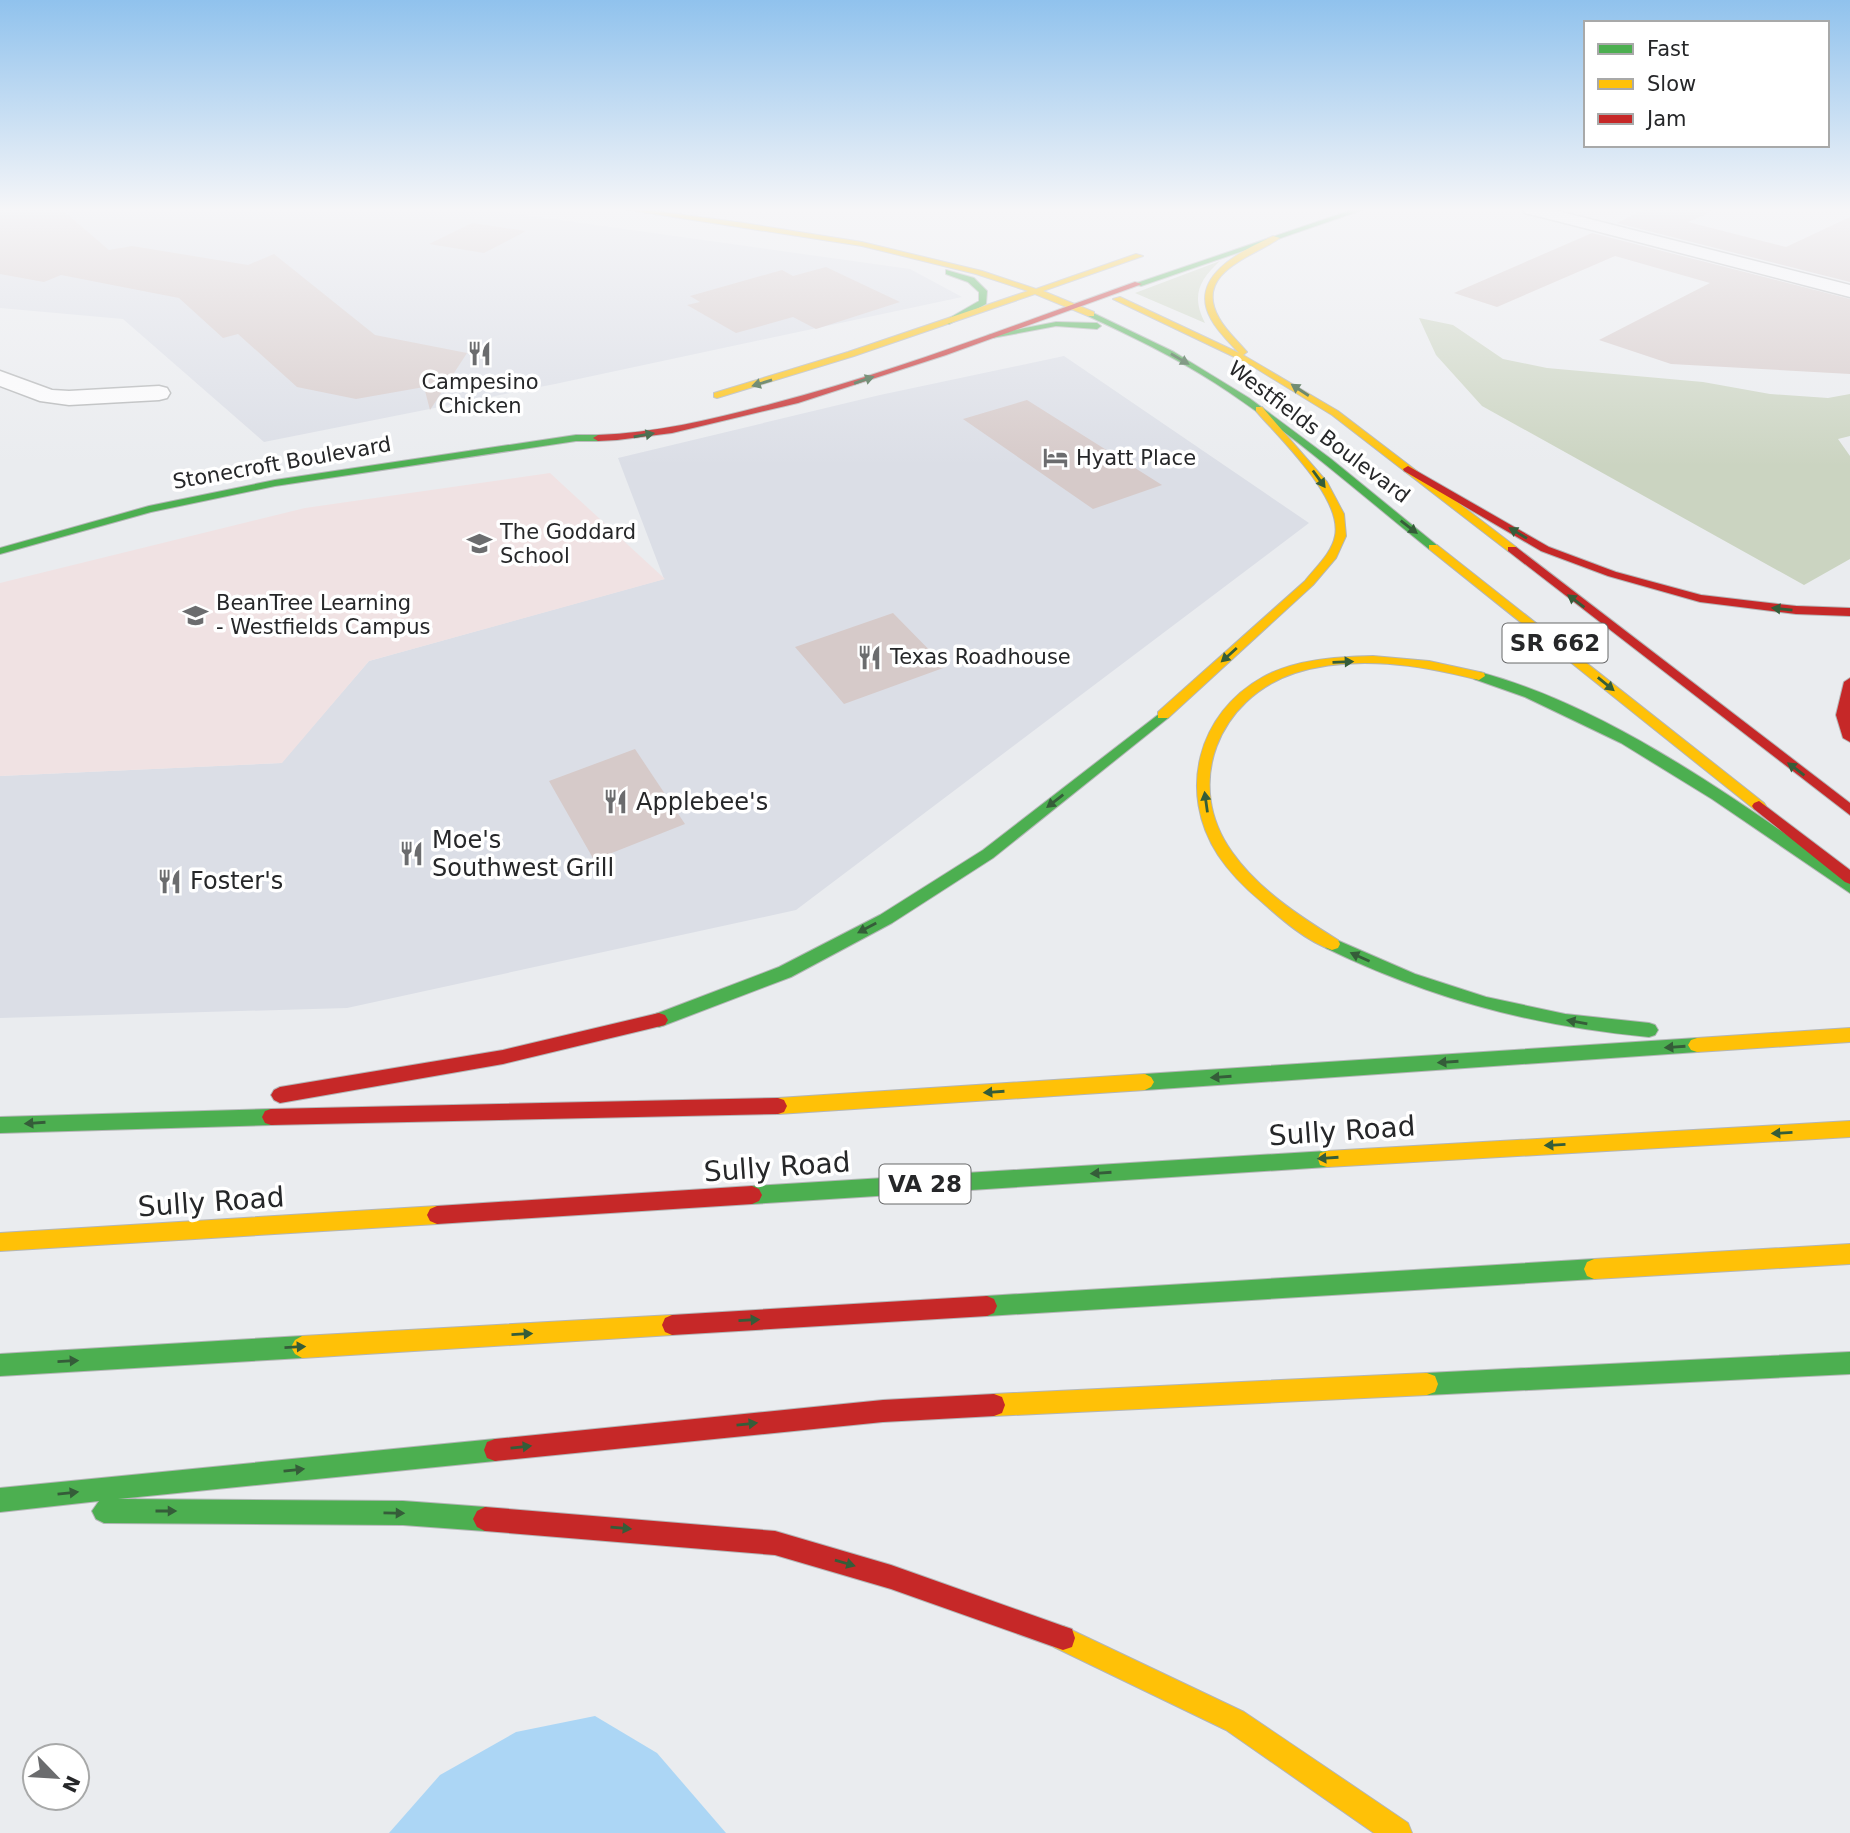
<svg xmlns="http://www.w3.org/2000/svg" width="1850" height="1833" viewBox="0 0 1850 1833" font-family="'DejaVu Sans',sans-serif">
	<style>
		.built { fill: #dbdee6 }
		.industrial { fill: #f0e2e3 }
		.green { fill: #cbd4c1 }
		.water { fill: #acd6f5 }
		.building { fill: #d6cac9 }
		.lines { fill: none; stroke-linecap: round; stroke-linejoin: round }
		.street-casing { stroke: #b4b6b7; stroke-width: 3 }
		.fast-casing { stroke: #b4b6b7; stroke-width: 2 }
		.slow-casing { stroke: #b4b6b7; stroke-width: 2 }
		.jam-casing { stroke: #b4b6b7; stroke-width: 2 }
		.street { fill: #fcfcfd; fill-rule: evenodd }
		.fast { fill: #4caf50; fill-rule: evenodd }
		.slow { fill: #ffc107; fill-rule: evenodd }
		.jam { fill: #c62828; fill-rule: evenodd }
		.oneway { fill: #355d39 }
		.labels { text-anchor: middle; dominant-baseline: central; stroke-width: 7; stroke-linejoin: round; paint-order: stroke }
		.far-poi-label { font-size: 21px; fill: #262729; stroke: #fff; text-anchor: start }
		.far-street-label { font-size: 21px; fill: #262729; stroke: #fff }
		.shield { fill: #fff; stroke: #676869; stroke-width: 2 }
		.shield-label { font-size: 23px; font-weight: bold; fill: #262729 }
		.poi-label { font-size: 24px; fill: #262729; stroke: #fff; text-anchor: start }
		.near-street-label { font-size: 28px; fill: #262729; stroke: #fff }
	</style>
	<rect width="100%" height="100%" fill="#eaecef"/>
	<!-- built -->
	<path class="built" d="M0 209H481L910 269 962 297 555 384 264 442 123 319 0 308Z
		M1064 356 1309 523 796 910 347 1008 0 1018V776L281 763 369 661 664 579 618 458 880 395Z"/>
	<!-- industrial -->
	<path class="industrial" d="M550 473 665 579 369 661 282 763 0 776V583L305 508Z"/>
	<!-- green -->
	<path class="green" d="M1220 261C1199 280 1191 296 1205 323L1135 293Z
		M1419 318 1453 325 1503 359 1547 368 1703 382 1770 394 1828 398 1850 394V436L1838 439 1850 456V559L1804 585 1482 406 1436 355Z"/>
	<!-- water -->
	<path class="water" d="M595 1716 657 1753 726 1833H389L440 1775 516 1732Z"/>
	<!-- building -->
	<path class="building" d="M0 209H61L109 250 132 246 248 265 274 254 375 335 467 353 430 410 424 387 356 399 297 387 238 334 223 338 179 298 61 275 44 282 0 274Z
		M1645 209H1718L1688 222 1786 247 1850 217V282L1617 223Z
		M472 223 526 231 484 253 429 244Z
		M1592 233 1850 299V374L1671 364 1599 340 1710 283 1615 256 1497 307 1454 293Z
		M826 267 900 302 816 329 793 317 736 333 687 305 700 302 690 296 782 270 793 276Z
		M1027 400 1162 485 1093 509 963 419Z
		M893 613 946 667 844 704 795 647Z
		M635 749 685 824 594 860 549 781Z"/>
	<g class="lines">
		<defs>
			<path id="street" d="M1523 209H1550L1850 285V297L1565 223 1525 213Z
				M0 371 52 390 69 391 159 386 167 388 170 393 167 398 159 400 69 405 40 401 0 386Z"/>
			<path id="fast" d="M1355 209H1365L1141 286 1134 284Z
				M946 270 974 278 987 291 986 304 949 324H946V320L979 301V292L968 282 946 274Z
				M1091 312 1174 352 1249 398 1331 459 1439 547 1429 549C1359 493 1291 432 1215 383 1175 357 1131 336 1088 316L1087 314Z
				M1056 322 1097 323 1101 326 1097 329 1056 326 992 338 988 335Z
				M576 435H598L603 438 598 441H576L275 486 151 512 0 554V548L149 506 275 480Z
				M1479 672C1611 707 1739 802 1850 879V893L1712 799 1621 743 1525 697 1474 679V673Z
				M1163 711 1170 715 1168 718 993 858 892 923 791 977 665 1025 659 1027 653 1025 650 1020 653 1015 779 967 880 915 983 850Z
				M1332 938 1415 974 1486 997 1565 1014 1649 1023 1655 1025 1658 1030 1655 1035 1649 1037C1532 1026 1432 999 1326 948L1324 944 1326 940Z
				M1697 1038 1703 1040 1706 1045 1703 1050 1697 1052 1145 1090 1139 1087 1136 1082 1139 1077 1145 1074Z
				M271 1109 277 1111 280 1117 277 1123 271 1125 0 1133V1117Z
				M1327 1151 1334 1153 1336 1159 1334 1165 1327 1167 752 1204 745 1201 742 1195 745 1189 752 1186Z
				M1594 1259 1601 1262 1604 1269 1601 1276 1594 1279 987 1316 980 1313 977 1306 980 1299 987 1296Z
				M302 1336 309 1340 313 1347 309 1354 302 1358 0 1376V1354Z
				M1850 1352V1374L1427 1395 1419 1392 1416 1384 1419 1376 1427 1373Z
				M495 1439 503 1442 506 1450 503 1458 495 1461 118 1499 403 1501 485 1507 493 1511 497 1519 493 1527 485 1531 403 1525 104 1523 96 1519 92 1511 99 1501 0 1512V1488Z"/>
			<path id="slow" d="M622 209H640L744 223 862 242 982 271 1036 289 1136 254 1143 256 1043 291 1094 312V316H1088L1035 294 854 356 717 398 714 397V393L848 352 1028 291 976 274 862 246Z
				M1273 236 1280 238C1253 257 1193 272 1219 318 1226 331 1238 341 1247 352L1243 355 1338 411 1516 547V551H1508L1332 415 1249 364 1113 299 1120 297 1239 353C1229 342 1218 332 1211 319 1187 276 1242 251 1273 236Z
				M1256 407H1262L1327 482 1344 514 1346 536 1336 558 1313 585 1168 718H1158V712L1305 581C1315 568 1332 553 1335 536 1343 498 1279 438 1256 411Z
				M1429 545H1437L1764 803 1766 806 1764 809H1754L1429 549Z
				M1373 656 1429 661 1484 673 1485 676 1479 680C1421 665 1354 654 1295 673 1219 698 1183 784 1232 852 1258 889 1299 916 1338 940L1340 944 1338 948 1332 950C1307 942 1281 919 1262 902 1245 888 1230 873 1218 855 1177 792 1198 713 1263 677 1296 659 1336 657 1373 656Z
				M1850 1028V1042L1697 1052 1691 1050 1688 1045 1691 1040 1697 1038Z
				M1145 1074 1151 1077 1154 1082 1151 1087 1145 1090 778 1114 772 1112 769 1106 772 1100 778 1098Z
				M1850 1121V1137L1327 1167 1320 1165 1318 1159 1320 1153 1327 1151Z
				M437 1206 444 1209 447 1215 444 1221 437 1224 0 1251V1233Z
				M1850 1244V1264L1594 1279 1587 1276 1584 1269 1587 1262 1594 1259Z
				M672 1315 679 1318 682 1325 679 1332 672 1335 302 1358 295 1354 291 1347 295 1340 302 1336Z
				M1427 1373 1435 1376 1438 1384 1435 1392 1427 1395 994 1416 986 1413 983 1405 986 1397 994 1394Z
				M1063 1626 1244 1712 1408 1823 1412 1833H1374L1226 1730 1054 1647 1051 1638 1054 1629Z"/>
			<path id="jam" d="M1135 282 1142 284 946 355 798 403 672 433 617 440 598 441 593 438 598 435C657 433 714 419 771 404 895 372 1014 325 1135 282Z
				M1408 466 1549 547 1616 572 1701 595 1796 606 1850 608V616L1796 614 1700 602 1608 576 1541 551 1404 471 1403 469Z
				M1508 547H1516L1850 803V815L1508 551Z
				M1850 678V742L1843 738 1836 715 1844 682Z
				M1759 801 1850 870V884L1845 882 1754 809 1752 806 1754 803Z
				M659 1013 665 1015 668 1020 665 1025 503 1064 280 1103 274 1100 271 1095 274 1090 280 1087 503 1050Z
				M778 1098 784 1100 787 1106 784 1112 778 1114 271 1125 265 1123 262 1117 265 1111 271 1109Z
				M752 1186 759 1189 762 1195 759 1201 752 1204 437 1224 430 1221 427 1215 430 1209 437 1206Z
				M987 1296 994 1299 997 1306 994 1313 987 1316 672 1335 665 1332 662 1325 665 1318 672 1315Z
				M994 1394 1002 1397 1005 1405 1002 1413 994 1416 883 1422 495 1461 487 1458 484 1450 487 1442 495 1439 883 1400Z
				M485 1507 775 1531 891 1565 1063 1626 1072 1629 1075 1638 1072 1647 1063 1650 891 1589 775 1555 485 1531 477 1527 473 1519 477 1511Z"/>
		</defs>
		<!-- street casing -->
		<use href="#street" class="street-casing"/>
		<!-- fast casing -->
		<use href="#fast" class="fast-casing"/>
		<!-- slow casing -->
		<use href="#slow" class="slow-casing"/>
		<!-- jam casing -->
		<use href="#jam" class="jam-casing"/>
		<!-- street -->
		<use href="#street" class="street"/>
		<!-- fast -->
		<use href="#fast" class="fast"/>
		<!-- slow -->
		<use href="#slow" class="slow"/>
		<!-- jam -->
		<use href="#jam" class="jam"/>
	</g>
	<!-- one-way arrows -->
	<defs><path id="oneway-solid" d="M-6-.8H1V-3.2L6.5 0L1 3.2V.8H-6Z" transform="scale(1.75)"/></defs>
	<g class="oneway">
		<use href="#oneway-solid" transform="translate(1180 359) rotate(30)"/>
		<use href="#oneway-solid" transform="translate(864 380) rotate(-19)"/>
		<use href="#oneway-solid" transform="translate(762 383) rotate(163)"/>
		<use href="#oneway-solid" transform="translate(1300 390) rotate(-147)"/>
		<use href="#oneway-solid" transform="translate(644 435) rotate(-10)"/>
		<use href="#oneway-solid" transform="translate(1319 479) rotate(54)"/>
		<use href="#oneway-solid" transform="translate(1409 527) rotate(38)"/>
		<use href="#oneway-solid" transform="translate(1518 533) rotate(-149)"/>
		<use href="#oneway-solid" transform="translate(1576 601) rotate(-143)"/>
		<use href="#oneway-solid" transform="translate(1782 609) rotate(-174)"/>
		<use href="#oneway-solid" transform="translate(1229 655) rotate(138)"/>
		<use href="#oneway-solid" transform="translate(1343 662) rotate(-2)"/>
		<use href="#oneway-solid" transform="translate(1606 684) rotate(39)"/>
		<use href="#oneway-solid" transform="translate(1796 769) rotate(-143)"/>
		<use href="#oneway-solid" transform="translate(1055 801) rotate(142)"/>
		<use href="#oneway-solid" transform="translate(1206 802) rotate(-98)"/>
		<use href="#oneway-solid" transform="translate(867 928) rotate(152)"/>
		<use href="#oneway-solid" transform="translate(1360 957) rotate(-156)"/>
		<use href="#oneway-solid" transform="translate(1577 1022) rotate(-170)"/>
		<use href="#oneway-solid" transform="translate(1675 1047) rotate(176)"/>
		<use href="#oneway-solid" transform="translate(1448 1062) rotate(176)"/>
		<use href="#oneway-solid" transform="translate(1221 1077) rotate(176)"/>
		<use href="#oneway-solid" transform="translate(994 1092) rotate(176)"/>
		<use href="#oneway-solid" transform="translate(35 1123) rotate(176)"/>
		<use href="#oneway-solid" transform="translate(1782 1133) rotate(177)"/>
		<use href="#oneway-solid" transform="translate(1555 1145) rotate(177)"/>
		<use href="#oneway-solid" transform="translate(1328 1158) rotate(176)"/>
		<use href="#oneway-solid" transform="translate(1101 1173) rotate(176)"/>
		<use href="#oneway-solid" transform="translate(749 1320) rotate(-3)"/>
		<use href="#oneway-solid" transform="translate(522 1334) rotate(-3)"/>
		<use href="#oneway-solid" transform="translate(295 1347) rotate(-3)"/>
		<use href="#oneway-solid" transform="translate(68 1361) rotate(-3)"/>
		<use href="#oneway-solid" transform="translate(747 1424) rotate(-6)"/>
		<use href="#oneway-solid" transform="translate(521 1447) rotate(-6)"/>
		<use href="#oneway-solid" transform="translate(294 1470) rotate(-6)"/>
		<use href="#oneway-solid" transform="translate(68 1493) rotate(-6)"/>
		<use href="#oneway-solid" transform="translate(166 1511)"/>
		<use href="#oneway-solid" transform="translate(394 1513) rotate(1)"/>
		<use href="#oneway-solid" transform="translate(621 1528) rotate(5)"/>
		<use href="#oneway-solid" transform="translate(845 1563) rotate(16)"/>
	</g>
	<!-- sky -->
	<linearGradient id="sky" x2="0" y2="1"><stop stop-color="#90c2ed"/><stop offset="0.45" stop-color="#f6f6f8"/><stop offset="1" stop-color="#f6f6f8" stop-opacity="0"/></linearGradient>
	<rect width="1850" height="466" fill="url(#sky)"/>
	<!-- icons -->
	<defs>
		<symbol id="restaurant-bare" viewBox="-9 -9 18 18"><path d="M-5-6h1v4h1v-4h1v4h1v-4h1v5L-1.5 .5V6h-2V.5L-5-1ZM5-6V6H3V1.5H1.5Q1.5-4 5-6Z" fill="#6b6c6e" stroke="#fff" stroke-width="2.5" paint-order="stroke"/></symbol>
		<symbol id="hotel-bare" viewBox="-9 -9 18 18"><path d="M-6-4.5h1.5V1H6V5H4.5V3h-9V5H-6ZM-4 0a1.8 1.8 0 1 1 3.6 0ZM.5 0V-2.5h3Q6-2.5 6 0Z" fill="#6b6c6e" stroke="#fff" stroke-width="2.5" paint-order="stroke"/></symbol>
		<symbol id="school-bare" viewBox="-9 -9 18 18"><path d="M0-5L7-2L0 1L-7-2ZM-4 1L0 2.5L4 1V4Q0 6-4 4Z" fill="#6b6c6e" stroke="#fff" stroke-width="2.5" paint-order="stroke"/></symbol>
	</defs>
	<g fill-rule="evenodd">
		<use href="#restaurant-bare" x="462" y="336" width="35" height="35"/>
		<use href="#hotel-bare" x="1038" y="440" width="35" height="35"/>
		<use href="#school-bare" x="462" y="526" width="35" height="35"/>
		<use href="#school-bare" x="178" y="598" width="35" height="35"/>
		<use href="#restaurant-bare" x="852" y="640" width="35" height="35"/>
		<use href="#restaurant-bare" x="598" y="784" width="35" height="35"/>
		<use href="#restaurant-bare" x="394" y="836" width="35" height="35"/>
		<use href="#restaurant-bare" x="152" y="864" width="35" height="35"/>
	</g>
	<g class="labels">
		<!-- far-poi labels -->
		<g class="far-poi-label">
			<text x="480" y="382" text-anchor="middle">Campesino<tspan x="480" dy="24">Chicken</tspan></text>
			<text x="1076" y="458">Hyatt Place</text>
			<text x="500" y="532">The Goddard<tspan x="500" dy="24">School</tspan></text>
			<text x="216" y="603">BeanTree Learning<tspan x="216" dy="24">- Westfields Campus</tspan></text>
			<text x="890" y="657">Texas Roadhouse</text>
		</g>
		<!-- far-street labels -->
		<g class="far-street-label">
			<text transform="translate(1319 432) rotate(37)">Westfields Boulevard</text>
			<text transform="translate(282 463) rotate(-10)">Stonecroft Boulevard</text>
		</g>
		<!-- shield labels -->
		<g class="shield">
			<rect x="1502.5" y="623.5" width="105" height="39" rx="5"/>
			<rect x="879.5" y="1164.5" width="91" height="39" rx="5"/>
		</g>
		<g class="shield-label">
			<text x="1555" y="643">SR 662</text>
			<text x="925" y="1184">VA 28</text>
		</g>
		<!-- poi labels -->
		<g class="poi-label">
			<text x="636" y="802">Applebee's</text>
			<text x="432" y="840">Moe's<tspan x="432" dy="28">Southwest Grill</tspan></text>
			<text x="190" y="881">Foster's</text>
		</g>
		<!-- near-street labels -->
		<g class="near-street-label">
			<text transform="translate(1342 1131) rotate(-4)">Sully Road</text>
			<text transform="translate(777 1167) rotate(-4)">Sully Road</text>
			<text transform="translate(211 1202) rotate(-4)">Sully Road</text>
		</g>
	</g>
	<!-- legend -->
	<rect x="1584" y="21" width="245" height="126" fill="#ffffff" stroke="#a8a9a9" stroke-width="2"/>
	<rect x="1598" y="44" width="35" height="10" fill="#4caf50" stroke="#a8a9a9" stroke-width="2"/>
	<text x="1647" y="56" font-size="21" fill="#262729">Fast</text>
	<rect x="1598" y="79" width="35" height="10" fill="#ffc107" stroke="#a8a9a9" stroke-width="2"/>
	<text x="1647" y="91" font-size="21" fill="#262729">Slow</text>
	<rect x="1598" y="114" width="35" height="10" fill="#c62828" stroke="#a8a9a9" stroke-width="2"/>
	<text x="1647" y="126" font-size="21" fill="#262729">Jam</text>
	<!-- north arrow -->
	<g transform="translate(56 1777) rotate(115)"><circle r="33" fill="#ffffff" stroke="#a8a9a9" stroke-width="2"/>
	<path d="M0-5L12 26L0 18L-12 26Z" fill="#6b6c6e"/>
	<text y="-10" font-size="19" font-weight="bold" text-anchor="middle" fill="#262729">N</text>
	</g>
</svg>
